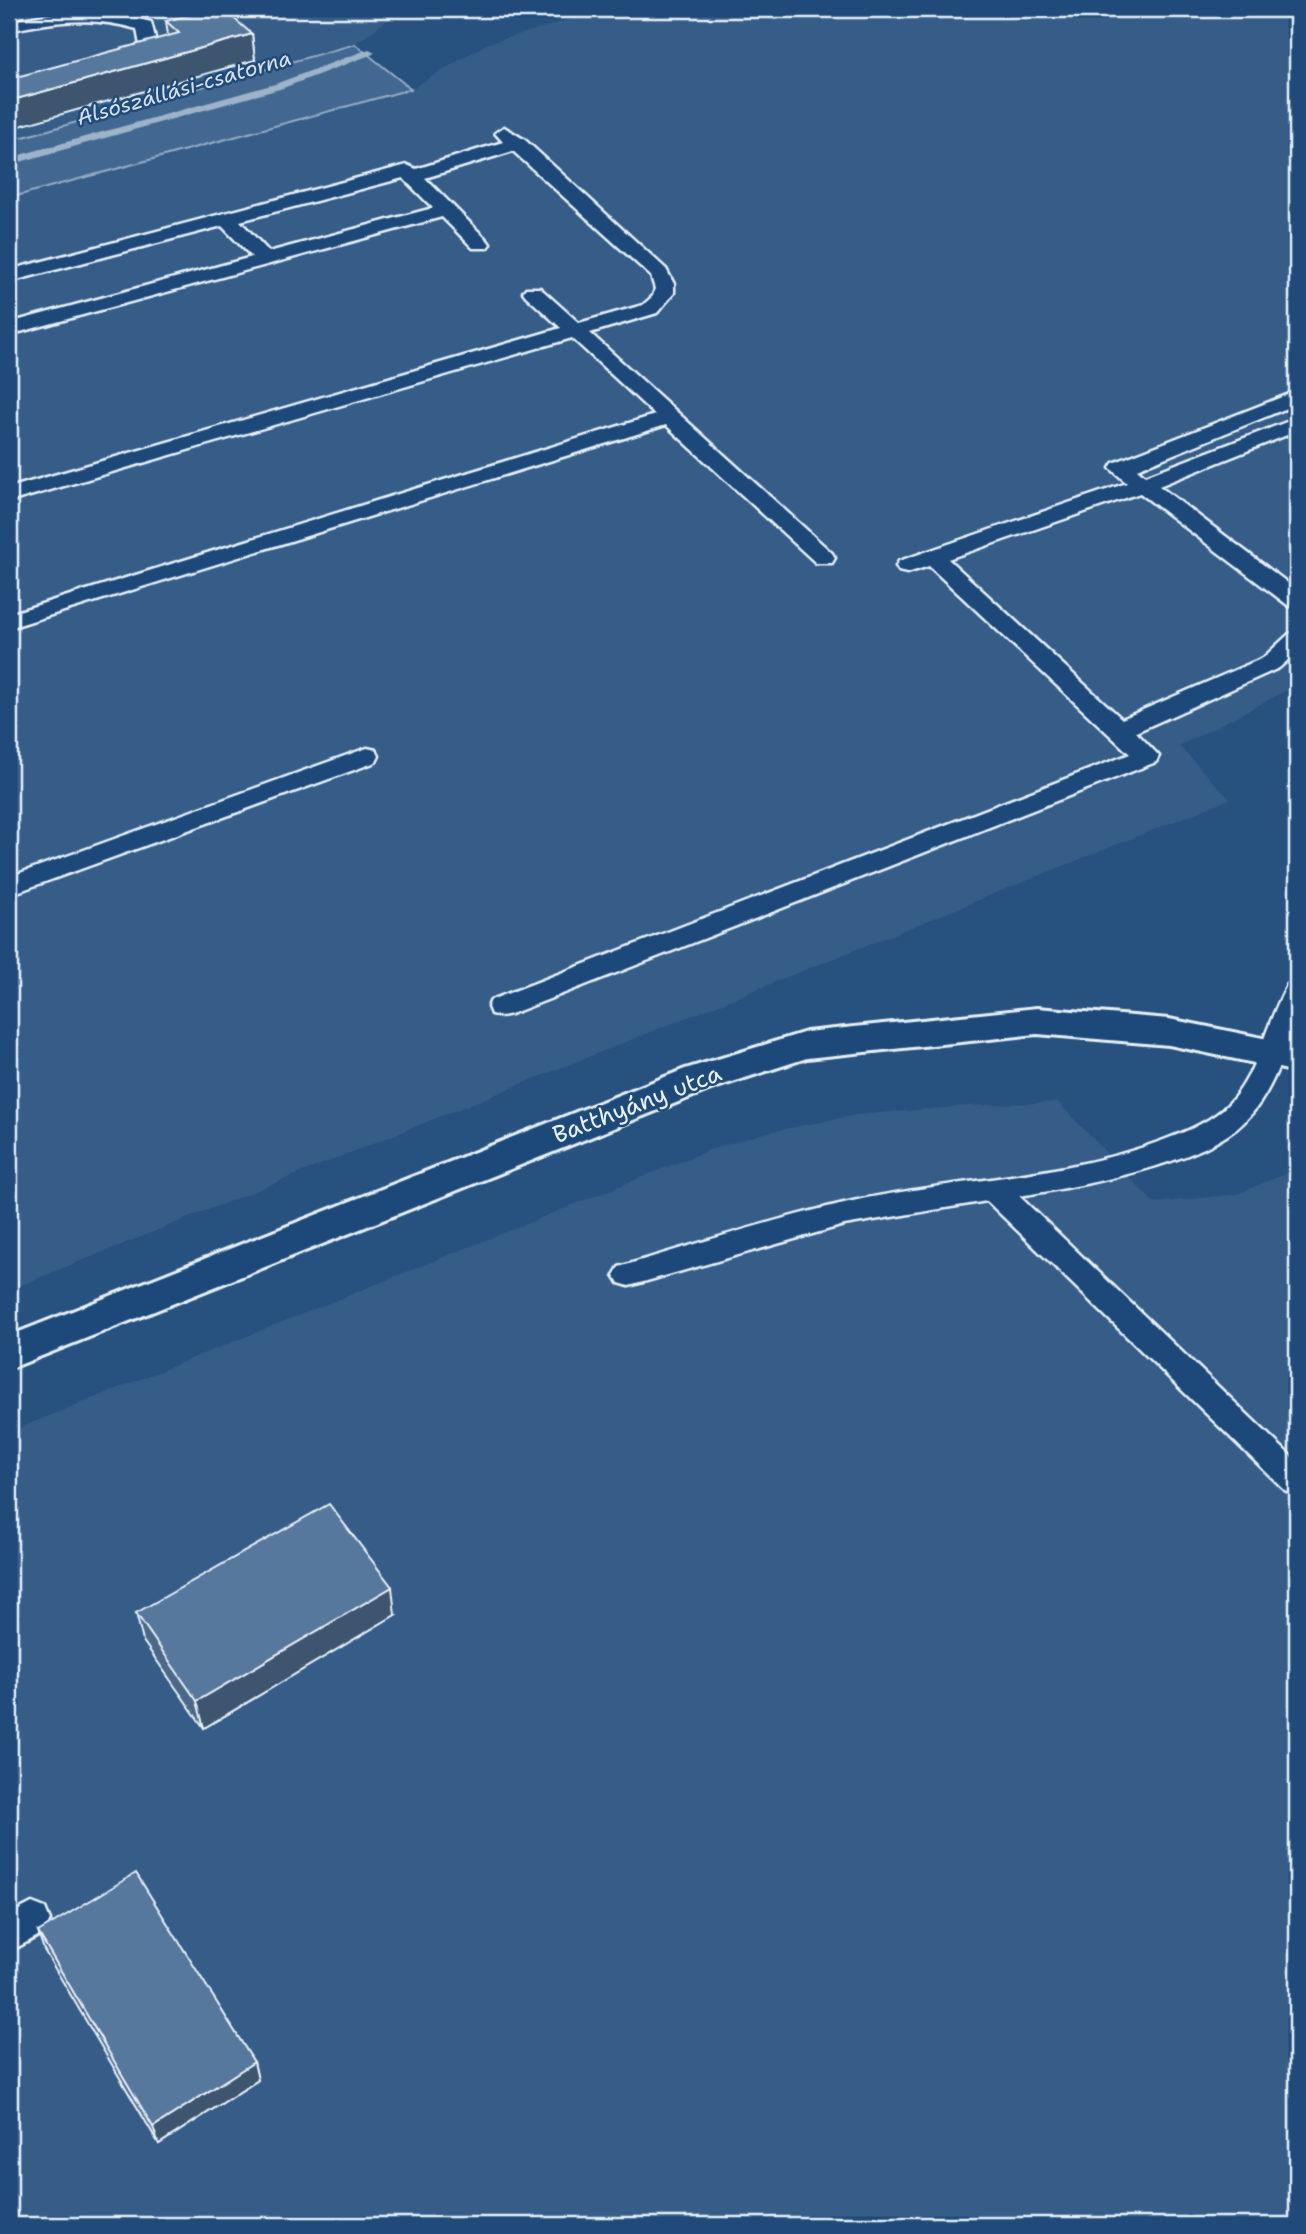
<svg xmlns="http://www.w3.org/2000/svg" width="1306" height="2234" viewBox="0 0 1306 2234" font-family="'Shantell Sans',sans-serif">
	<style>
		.built { fill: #355d88 }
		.green { fill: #436891; stroke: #96acc4; stroke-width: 2 }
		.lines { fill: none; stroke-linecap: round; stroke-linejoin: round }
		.stream { fill: #9db3c9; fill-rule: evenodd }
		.lane-casing { stroke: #e8f1f8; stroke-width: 5 }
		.secondary-casing { stroke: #e8f1f8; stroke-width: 6 }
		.lane { fill: #1f4a7a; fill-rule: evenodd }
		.secondary { fill: #1f4a7a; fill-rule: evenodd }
		.wall { fill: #4b6787; stroke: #e8f1f8; stroke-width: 2 }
		.shaded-wall { fill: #3d546e; stroke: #e8f1f8; stroke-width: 2 }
		.building { fill: #57789d; stroke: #e8f1f8; stroke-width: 2 }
		.labels { text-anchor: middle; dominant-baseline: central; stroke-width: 5; stroke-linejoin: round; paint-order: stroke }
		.far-water-label { font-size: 21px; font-style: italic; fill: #d5e2ec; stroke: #1f4a7a }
		.street-label { font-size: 24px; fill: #e8f1f8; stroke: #1f4a7a }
	</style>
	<rect width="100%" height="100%" fill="#27517f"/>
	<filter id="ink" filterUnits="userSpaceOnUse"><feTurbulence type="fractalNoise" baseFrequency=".0143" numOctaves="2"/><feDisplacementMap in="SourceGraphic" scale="14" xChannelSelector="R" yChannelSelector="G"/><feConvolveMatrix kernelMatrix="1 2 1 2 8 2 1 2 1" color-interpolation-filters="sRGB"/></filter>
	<g filter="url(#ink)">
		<!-- built -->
		<path class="built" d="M9 9H402L355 44 9 141Z
			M606 9H1297V685L1179 746 1230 799 9 1290V198L411 89 486 44Z
			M1058 1102 1154 1203 1237 1194 1297 1169V2225H9V1432L709 1150 764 1133 856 1115 964 1106Z"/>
		<!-- green -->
		<path class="green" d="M355 44 411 89 9 198V141Z"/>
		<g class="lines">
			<!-- stream -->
			<path class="stream" d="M369 49 375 52 373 54 283 88 9 165V158L275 84Z"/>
			<defs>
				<path id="lane" d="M77 10 110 12 151 22 159 54 156 58 126 65 120 64 117 60 120 56 141 51 137 29C93 16 53 21 9 31V21Z
					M504 127 525 140 666 269 674 284V293L657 313 590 333 832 553 835 558 832 563H816L666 425 9 628V614L655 415 572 338 9 502V488L561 328 526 296 523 292 526 288H540L579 323 643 305 653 296 655 289 651 276 513 151 425 178 487 240 490 244 487 248H473L442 217 9 335V323L252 257 222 226 9 282V270L407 165 416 169 503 142 495 133ZM403 178 433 208 269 252 240 221Z
					M1297 391V404L1137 469 1145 476 1297 418V431L1159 486 1297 590V608L1289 606 1140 493 948 559 1122 719 1263 658 1289 634 1297 632V652L1279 668 1136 732 1159 756 1156 762 511 1014 501 1016 491 1014 488 1007 491 1000 1130 754 929 566 907 573 899 571 896 566 899 561 1127 483 1110 468 1113 463Z
					M367 748 376 750 379 756 376 762 9 895V877Z
					M1297 982C1299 1013 1293 1029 1282 1059 1273 1081 1262 1105 1244 1122 1203 1164 1077 1187 1019 1196L1297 1462V1495L1286 1491 987 1201 844 1225 629 1286 619 1283 614 1275 619 1267 629 1264C700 1243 771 1220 844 1203 949 1179 1059 1179 1161 1141 1182 1133 1204 1125 1222 1110 1258 1080 1264 1024 1288 984Z
					M32 1903 45 1908 50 1920 45 1932 9 1952V1915Z"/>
				<path id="secondary" d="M1037 1008 1169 1019 1297 1045V1072L1169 1045 1037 1034 807 1058 711 1089 9 1369V1336L685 1069 806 1032Z"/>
			</defs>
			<!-- lane casing -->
			<use href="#lane" class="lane-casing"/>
			<!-- secondary casing -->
			<use href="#secondary" class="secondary-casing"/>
			<!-- lane -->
			<use href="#lane" class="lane"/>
			<!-- secondary -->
			<use href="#secondary" class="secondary"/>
		</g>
		<!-- wall -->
		<path class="wall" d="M166 21 252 34 255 60 168 36Z
			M136 1613 395 1615 204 1728 143 1641Z
			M38 1932 254 2062 258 2080 159 2144 44 1950Z"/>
		<!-- shaded-wall -->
		<path class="shaded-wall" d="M252 34 255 60 9 129V101Z
			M392 1587 395 1615 204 1728 197 1701Z
			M254 2062 258 2080 159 2144 153 2127Z"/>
		<!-- building -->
		<path class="building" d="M213 9H223L252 34 9 101V79L179 33 166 21Z
			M329 1504 392 1587 197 1701 136 1613Z
			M136 1873 254 2062 153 2127 38 1932Z"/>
	</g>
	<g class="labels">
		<!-- far-water labels -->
		<g class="far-water-label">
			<text transform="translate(184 88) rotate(-16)">Alsószállási-csatorna</text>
		</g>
		<!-- street labels -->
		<g class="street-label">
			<text transform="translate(637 1104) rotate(-21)">Batthyány utca</text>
		</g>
	</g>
	<!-- margin -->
	<rect width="1306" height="2234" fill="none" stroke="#1f4a7a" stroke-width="35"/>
	<rect x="18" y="18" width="1271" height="2199" fill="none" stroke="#e8f1f8" stroke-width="2.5" filter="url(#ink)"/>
</svg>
